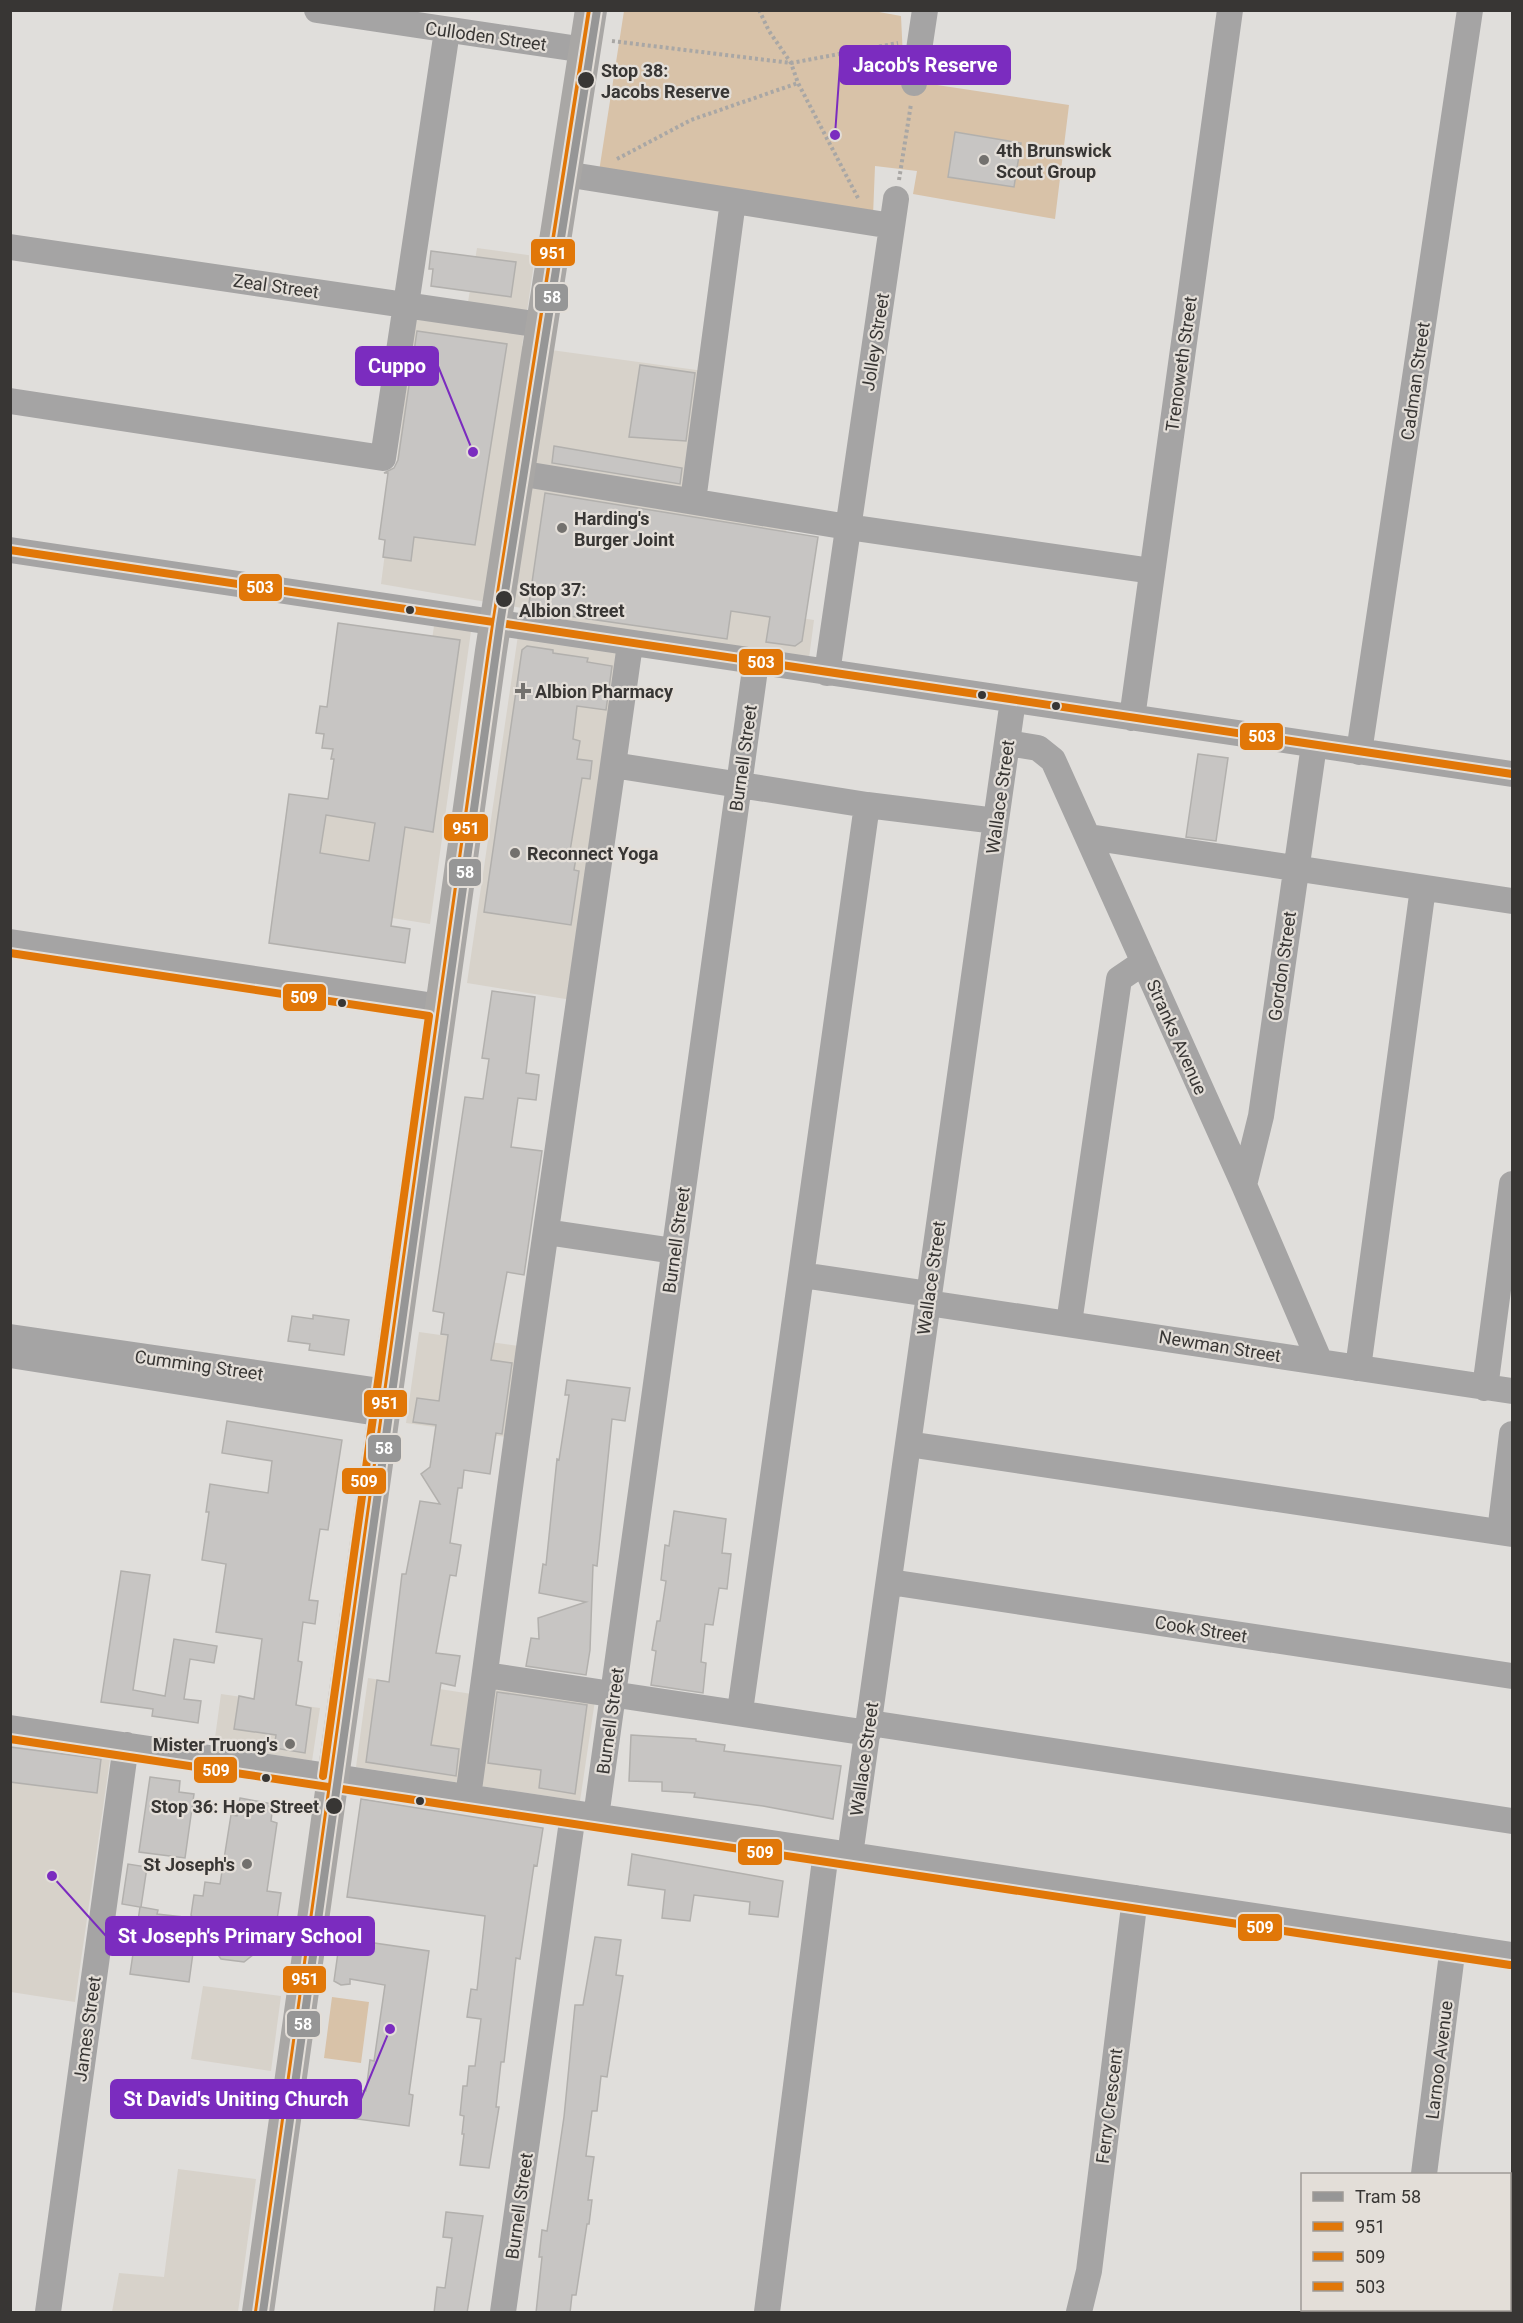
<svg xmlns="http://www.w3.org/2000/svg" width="1523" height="2323" viewBox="0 0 1523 2323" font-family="Roboto,sans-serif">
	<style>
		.built { fill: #d7d2ca }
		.green { fill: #d8c2a8 }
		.building { fill: #c7c5c3; stroke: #b2b0ad; stroke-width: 1.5; fill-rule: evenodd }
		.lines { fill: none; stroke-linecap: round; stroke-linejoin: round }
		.path { stroke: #a9a7a5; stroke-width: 4; stroke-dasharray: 3 3; stroke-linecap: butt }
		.minor { stroke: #a5a4a4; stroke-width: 26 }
		.major { stroke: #a9a7a5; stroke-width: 32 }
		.bus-1-casing { stroke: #e3ded8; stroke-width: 12 }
		.bus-2-casing { stroke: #e3ded8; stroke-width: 12 }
		.bus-3-casing { stroke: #e3ded8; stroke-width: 12 }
		.bus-1 { stroke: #e17708; stroke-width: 8 }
		.bus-2 { stroke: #e17708; stroke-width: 8 }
		.bus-3 { stroke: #e17708; stroke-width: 8 }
		.tram-1-casing { stroke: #e3ded8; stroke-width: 12 }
		.tram-1 { stroke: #969696; stroke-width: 8 }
		.stop-dot { fill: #383634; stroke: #e3ded8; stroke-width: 2 }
		.poi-dot { fill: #73716e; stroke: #e3ded8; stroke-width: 2 }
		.labels { text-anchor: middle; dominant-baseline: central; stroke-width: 4.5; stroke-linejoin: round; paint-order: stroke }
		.street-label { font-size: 18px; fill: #383634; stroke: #e3ded8 }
		.stop-label { font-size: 18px; font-weight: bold; fill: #383634; stroke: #e3ded8; text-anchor: start }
		.poi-label { font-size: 18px; font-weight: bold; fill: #383634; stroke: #e3ded8; text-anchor: start }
		.leader { fill: none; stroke: #7b2cbf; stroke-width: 2 }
		.callout-dot { fill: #7b2cbf; stroke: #e3ded8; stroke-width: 2 }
		.callout { fill: #7b2cbf; stroke: #7b2cbf; stroke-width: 2 }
		.callout-label { font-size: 20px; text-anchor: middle; font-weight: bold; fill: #fff }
		.line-badge { stroke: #e3ded8; stroke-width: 2 }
		.badge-label { font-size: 16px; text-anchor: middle; font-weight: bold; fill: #fff }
	</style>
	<rect width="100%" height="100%" fill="#e0dedb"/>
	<!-- built -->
	<path class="built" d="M477 248 535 256 522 346 704 371 688 513 787 527 774 614 814 620 809 658 630 634 578 1001 467 983 522 608 381 584 415 319 464 326Z
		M434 626 471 631 430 924 274 899 289 794 328 799 326 815 405 827Z
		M419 1332 526 1347 513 1438 406 1423Z
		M488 1673 597 1687 580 1801 356 1767 368 1678 485 1696Z
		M221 1694 320 1708 312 1761 214 1745Z
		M11 1746 110 1759 75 2002 11 1992Z
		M203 1986 281 1996 271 2071 191 2059Z
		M178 2169 256 2179 238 2312H112L119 2273 164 2277Z"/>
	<!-- green -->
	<path class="green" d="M868 10 901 16 904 80 1069 105 1055 219 913 194 917 171 875 166 873 216 598 178 624 11Z
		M332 1997 369 2002 361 2063 324 2058Z"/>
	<!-- building -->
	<path class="building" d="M955 132 1021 143 1014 187 948 177Z
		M431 251 516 262 511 297 431 286 433 269H429Z
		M417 331 507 344 475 545 414 537 411 561 383 557 385 540 379 539 388 473H384L394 468 398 460Z
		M640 365 695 373 686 441 629 437Z
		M554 446 682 468 680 484 552 463Z
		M545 493 818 537 802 641 795 646 766 642 770 617 731 611 727 639 528 610Z
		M338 623 460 640 433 832 405 827 391 926 410 929 405 963 269 943 289 794 328 799 334 759H331L333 749 322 748 324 734 316 733 320 706 327 707ZM326 815 375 823 369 861 320 853Z
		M527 646 553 650V653L588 658 587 662 612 666 606 710 577 706 573 739 580 741 577 759 592 761 590 779 582 778 570 851 577 852 574 870 579 871 571 925 484 912 522 650Z
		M1198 754 1228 758 1216 841 1186 837Z
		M492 991 535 997 526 1073 539 1075 536 1100 518 1098 511 1147 542 1151 524 1275 507 1272 491 1360 512 1363 502 1434 496 1433 490 1474 464 1470 462 1488H458L450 1543 461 1545 456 1576 450 1575 436 1653 460 1656 455 1686 441 1683 431 1745 459 1749 456 1776 366 1762 377 1680 389 1682 402 1574H406L420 1501 440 1504 421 1474 430 1467 436 1425 413 1422 417 1398 439 1401 448 1335 441 1334 444 1313 433 1311 465 1097 483 1099 489 1059 482 1058Z
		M313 1315 349 1320 344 1355 309 1350 310 1344 288 1341 292 1316 313 1319Z
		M567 1380 630 1388 625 1421 612 1419 597 1566 593 1565 590 1650 586 1675 526 1666 531 1638 539 1639 538 1618 586 1602 539 1593 543 1564 546 1565 557 1459 559 1460 569 1395H565Z
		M227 1421 342 1440 328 1530 320 1529 309 1600 318 1601 315 1624 303 1622 298 1661 302 1662 296 1705 311 1708 305 1753 274 1748 276 1735 234 1729 239 1696 254 1699 262 1639 216 1632 226 1564 202 1560 209 1512H206L210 1484 268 1493 272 1461 222 1453Z
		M674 1511 726 1519 722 1553 731 1554 727 1589 719 1588 713 1625 705 1624 701 1662 706 1663 703 1693 651 1685 656 1651 652 1650 657 1621H660L666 1581 661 1580 665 1545 669 1546Z
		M121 1571 150 1575 133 1690 165 1696 174 1639 217 1646 214 1663 190 1659 184 1699 201 1701 198 1723 152 1716 153 1709 101 1702Z
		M497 1692 587 1705 575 1794 539 1788 541 1770 488 1763Z
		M631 1735 696 1739V1741L725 1745 724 1751 841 1766 833 1819 763 1806 694 1797 695 1793 662 1791V1782L629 1781Z
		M10 1747 101 1759 97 1793 10 1782Z
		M150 1777 180 1781 179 1792 194 1794 185 1858 139 1852Z
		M240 1798 273 1804 271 1821 277 1823 267 1891 281 1893 272 1953 258 1951 244 1962 221 1959 197 1924 189 1982 130 1974 140 1907 122 1904 128 1864 147 1867 141 1907 158 1910 157 1914 193 1918 191 1915 194 1895 203 1896 205 1882 220 1884 231 1815 237 1816Z
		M361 1799 543 1828 537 1866 534 1865 520 1959 516 1958 504 2062H501L496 2107H499L489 2168 460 2165 464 2134H462L464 2116 460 2115 463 2086H467L469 2066H475L481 2019 467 2017 471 1989 477 1990 485 1916 347 1897Z
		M632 1854 783 1881 778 1917 749 1914 750 1902 694 1895 690 1921 662 1918 665 1890 628 1885Z
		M595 1937 621 1940 616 1975 623 1976 607 2077 601 2076 597 2111H592L586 2156 594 2157 588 2200H592L589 2224H587L576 2295H572L570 2313H536L542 2257H539L542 2230 547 2231 564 2117 575 2005H583Z
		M340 1938 429 1951 409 2094 413 2095 409 2126 313 2113 327 2101 328 2092 335 2087 366 2091 370 2060 374 2061 385 1985 350 1979V1984L341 1985 334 1981Z
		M446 2212 483 2216 467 2313H434L437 2287 445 2288 452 2238 443 2237Z"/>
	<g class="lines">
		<!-- path -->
		<path class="path" d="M759 10 769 31 791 63 798 83 858 198
			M612 41 791 63 898 43
			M617 159 691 120 798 83
			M899 180 911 104"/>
		<!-- minor -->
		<path class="minor" d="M317 10 585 50
			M914 83 925 10
			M565 174 892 226
			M10 247 541 325
			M10 401 383 458 447 31
			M518 473 848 527 1152 571
			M693 501 733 201
			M10 550 1512 774
			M827 673 896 199
			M1132 718 1230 10
			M1007 743 1038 748 1053 760 1244 1185 1320 1362
			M1359 752 1470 10
			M613 765 630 644
			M1089 837 1512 901
			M10 942 441 1007
			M1244 1185 1261 1116 1314 745
			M546 1232 674 1251
			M802 1275 929 1294
			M928 1303 1512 1391
			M1069 1323 1119 979 1144 962
			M10 1337 387 1392
			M10 1355 384 1414
			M1358 1368 1423 888
			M1485 1388 1512 1184
			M908 1444 1512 1534
			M1500 1532 1512 1434
			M890 1582 1512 1676
			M486 1675 868 1733
			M740 1711 867 805
			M870 1723 1512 1821
			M10 1728 1512 1955
			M468 1797 528 1355 613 765 867 805 996 821
			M596 1817 756 662
			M850 1855 1013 700
			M1424 2174 1453 1946
			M48 2312 126 1745
			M503 2312 573 1814
			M767 2312 826 1852
			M1079 2312 1089 2271 1135 1898
			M1407 2312V2310"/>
		<!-- major -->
		<path class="major" d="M258 2312 491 651 591 10"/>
		<defs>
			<path id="bus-1" d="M258 2312 491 651 591 10"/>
			<path id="bus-2" d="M10 953 429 1016 323 1776
				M10 1739 1510 1965"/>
			<path id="bus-3" d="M10 550 1512 774"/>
		</defs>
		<!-- bus-1 casing -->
		<use href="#bus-1" class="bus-1-casing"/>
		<!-- bus-2 casing -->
		<use href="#bus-2" class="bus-2-casing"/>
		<!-- bus-3 casing -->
		<use href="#bus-3" class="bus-3-casing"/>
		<!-- bus-1 -->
		<use href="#bus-1" class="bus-1"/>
		<!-- bus-2 -->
		<use href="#bus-2" class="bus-2"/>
		<!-- bus-3 -->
		<use href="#bus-3" class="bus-3"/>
		<defs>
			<path id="tram-1" d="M263 2312 500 624 597 10"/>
		</defs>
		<!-- tram-1 casing -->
		<use href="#tram-1" class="tram-1-casing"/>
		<!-- tram-1 -->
		<use href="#tram-1" class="tram-1"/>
	</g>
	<!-- markers -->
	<g class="stop-dot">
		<circle cx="586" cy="80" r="9"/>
		<circle cx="504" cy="599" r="9"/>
		<circle cx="410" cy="610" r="5"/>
		<circle cx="982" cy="695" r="5"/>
		<circle cx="1056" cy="706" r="5"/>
		<circle cx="342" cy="1003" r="5"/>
		<circle cx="266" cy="1778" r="5"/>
		<circle cx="420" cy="1801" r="5"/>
		<circle cx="334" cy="1806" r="9"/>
	</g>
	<g class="poi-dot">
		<circle cx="984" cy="160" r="6"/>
		<circle cx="562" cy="528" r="6"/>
		<path d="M520 682h6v6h6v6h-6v6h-6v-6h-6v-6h6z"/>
		<circle cx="515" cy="853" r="6"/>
		<circle cx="290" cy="1744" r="6"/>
		<circle cx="247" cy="1864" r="6"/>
	</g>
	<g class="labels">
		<!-- street labels -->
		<g class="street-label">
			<text transform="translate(486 36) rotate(8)">Culloden Street</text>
			<text transform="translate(276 286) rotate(8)">Zeal Street</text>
			<text transform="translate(875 342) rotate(-81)">Jolley Street</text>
			<text transform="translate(1181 364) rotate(-82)">Trenoweth Street</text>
			<text transform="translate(1415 381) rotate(-82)">Cadman Street</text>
			<text transform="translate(743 758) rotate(-82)">Burnell Street</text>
			<text transform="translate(1000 797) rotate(-82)">Wallace Street</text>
			<text transform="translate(1282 966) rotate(-82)">Gordon Street</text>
			<text transform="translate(1177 1037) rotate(66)">Stranks Avenue</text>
			<text transform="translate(676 1240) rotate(-82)">Burnell Street</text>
			<text transform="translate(931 1278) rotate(-82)">Wallace Street</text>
			<text transform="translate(1220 1346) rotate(9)">Newman Street</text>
			<text transform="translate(199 1365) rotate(8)">Cumming Street</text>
			<text transform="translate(1201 1629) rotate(9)">Cook Street</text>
			<text transform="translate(610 1721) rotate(-82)">Burnell Street</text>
			<text transform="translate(864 1759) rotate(-82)">Wallace Street</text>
			<text transform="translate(87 2029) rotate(-82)">James Street</text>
			<text transform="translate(1439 2060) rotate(-83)">Larnoo Avenue</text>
			<text transform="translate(1109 2106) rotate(-83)">Ferry Crescent</text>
			<text transform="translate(519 2206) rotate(-82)">Burnell Street</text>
		</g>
		<!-- stop labels -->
		<g class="stop-label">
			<text x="601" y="70">Stop 38:<tspan x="601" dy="21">Jacobs Reserve</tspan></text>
			<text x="519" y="589">Stop 37:<tspan x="519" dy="21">Albion Street</tspan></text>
			<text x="319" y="1806" text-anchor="end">Stop 36: Hope Street</text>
		</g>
		<!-- poi labels -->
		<g class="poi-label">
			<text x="996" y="150">4th Brunswick<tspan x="996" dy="21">Scout Group</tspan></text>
			<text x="574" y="518">Harding's<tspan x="574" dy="21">Burger Joint</tspan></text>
			<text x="535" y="691">Albion Pharmacy</text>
			<text x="527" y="853">Reconnect Yoga</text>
			<text x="278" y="1744" text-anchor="end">Mister Truong's</text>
			<text x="235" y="1864" text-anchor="end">St Joseph's</text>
		</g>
	</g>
	<!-- callouts -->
	<path class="leader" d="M835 135L840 65M473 452L438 366M52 1876L106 1936M390 2029L361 2099"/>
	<g class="callout-dot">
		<circle cx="835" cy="135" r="6"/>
		<circle cx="473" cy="452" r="6"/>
		<circle cx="52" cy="1876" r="6"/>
		<circle cx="390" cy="2029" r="6"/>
	</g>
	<g class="callout">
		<rect x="840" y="46" width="170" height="38" rx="6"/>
		<rect x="356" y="347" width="82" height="38" rx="6"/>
		<rect x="106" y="1917" width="268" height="38" rx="6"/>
		<rect x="111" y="2080" width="250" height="38" rx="6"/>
	</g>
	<g class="callout-label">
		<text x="925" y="72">Jacob's Reserve</text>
		<text x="397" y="373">Cuppo</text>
		<text x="240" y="1943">St Joseph's Primary School</text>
		<text x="236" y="2106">St David's Uniting Church</text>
	</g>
	<g class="line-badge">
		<rect x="530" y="238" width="46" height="29" rx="6" fill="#e17708"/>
		<rect x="534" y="283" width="35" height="29" rx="6" fill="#969696"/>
		<rect x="238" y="573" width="45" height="29" rx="6" fill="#e17708"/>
		<rect x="738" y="648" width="46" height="28" rx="6" fill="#e17708"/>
		<rect x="1239" y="722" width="45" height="29" rx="6" fill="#e17708"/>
		<rect x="443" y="813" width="46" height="29" rx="6" fill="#e17708"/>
		<rect x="448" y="858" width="34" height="29" rx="6" fill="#969696"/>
		<rect x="282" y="983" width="45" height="29" rx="6" fill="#e17708"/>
		<rect x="363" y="1389" width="45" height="29" rx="6" fill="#e17708"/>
		<rect x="367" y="1434" width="35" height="29" rx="6" fill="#969696"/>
		<rect x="341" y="1467" width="46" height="28" rx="6" fill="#e17708"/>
		<rect x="193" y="1756" width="45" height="28" rx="6" fill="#e17708"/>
		<rect x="737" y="1838" width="46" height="28" rx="6" fill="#e17708"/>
		<rect x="1237" y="1913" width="46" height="29" rx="6" fill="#e17708"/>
		<rect x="282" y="1965" width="45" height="29" rx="6" fill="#e17708"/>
		<rect x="286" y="2010" width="35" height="28" rx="6" fill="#969696"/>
	</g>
	<g class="badge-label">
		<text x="553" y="259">951</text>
		<text x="552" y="303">58</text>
		<text x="260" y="593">503</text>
		<text x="761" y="668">503</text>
		<text x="1262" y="742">503</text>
		<text x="466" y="834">951</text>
		<text x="465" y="878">58</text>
		<text x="304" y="1003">509</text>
		<text x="385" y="1409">951</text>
		<text x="384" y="1454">58</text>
		<text x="364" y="1487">509</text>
		<text x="216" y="1776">509</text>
		<text x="760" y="1858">509</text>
		<text x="1260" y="1933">509</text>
		<text x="305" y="1985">951</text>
		<text x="303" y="2030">58</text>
	</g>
	<!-- border -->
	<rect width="1523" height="2323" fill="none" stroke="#383634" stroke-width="24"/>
	<!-- legend -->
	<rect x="1301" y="2173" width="210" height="138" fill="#e3ded8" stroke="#9f9b96" stroke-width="1.5"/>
	<rect x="1313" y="2192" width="30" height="9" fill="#969696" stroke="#9f9b96" stroke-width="1.5"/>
	<text x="1355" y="2203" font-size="18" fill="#383634">Tram 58</text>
	<rect x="1313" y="2222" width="30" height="9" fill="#e17708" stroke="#9f9b96" stroke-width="1.5"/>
	<text x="1355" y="2233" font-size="18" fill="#383634">951</text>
	<rect x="1313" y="2252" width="30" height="9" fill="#e17708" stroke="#9f9b96" stroke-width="1.5"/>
	<text x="1355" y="2263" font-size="18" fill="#383634">509</text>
	<rect x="1313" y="2282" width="30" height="9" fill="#e17708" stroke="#9f9b96" stroke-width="1.5"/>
	<text x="1355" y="2293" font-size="18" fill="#383634">503</text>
</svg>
